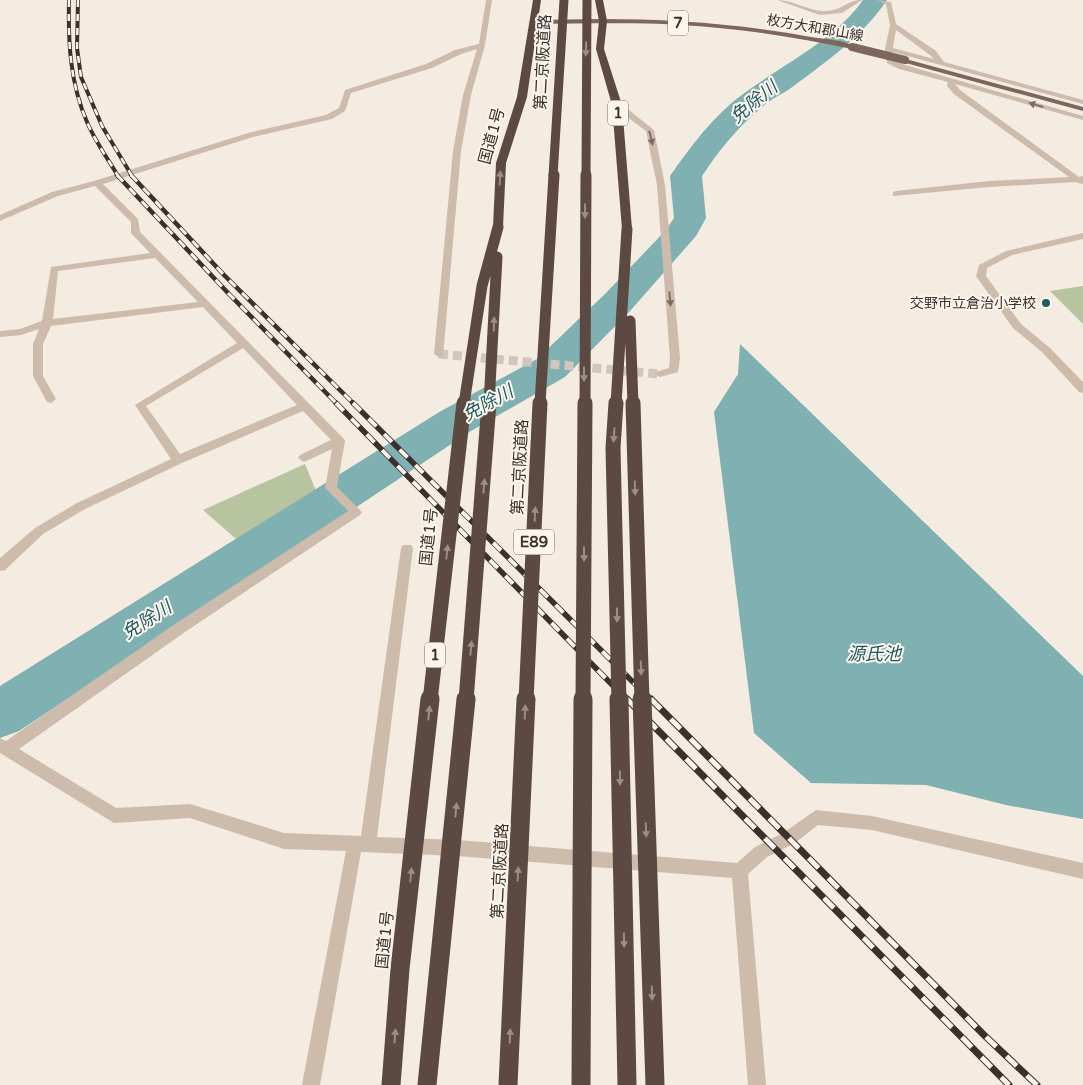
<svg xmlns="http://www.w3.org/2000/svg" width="1083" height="1085" viewBox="0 0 1083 1085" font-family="'Varela Round','Noto Sans JP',sans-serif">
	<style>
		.green { fill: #b8c4a0 }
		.water { fill: #7fb0b2 }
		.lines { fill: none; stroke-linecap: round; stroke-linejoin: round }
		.river { fill: #7fb0b2; fill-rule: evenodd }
		.street-tunnel { stroke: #cfc6bd; stroke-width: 9; stroke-dasharray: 9 5; stroke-linecap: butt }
		.street { fill: #cdbbac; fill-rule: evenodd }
		.primary { fill: #7d675c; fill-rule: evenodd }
		.highway { fill: #5c4a42; fill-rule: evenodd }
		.rail-far3-casing { stroke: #3b302b; stroke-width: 4 }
		.rail-far2-casing { stroke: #3b302b; stroke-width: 4.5 }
		.rail-far1-casing { stroke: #3b302b; stroke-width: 5.5 }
		.rail-casing { stroke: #3b302b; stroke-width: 7 }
		.rail-far3 { stroke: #fbf5ee; stroke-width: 2.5; stroke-dasharray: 7; stroke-linecap: butt }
		.rail-far2 { stroke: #fbf5ee; stroke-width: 3; stroke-dasharray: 9; stroke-linecap: butt }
		.rail-far1 { stroke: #fbf5ee; stroke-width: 4; stroke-dasharray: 11; stroke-linecap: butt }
		.rail { stroke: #fbf5ee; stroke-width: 5; stroke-dasharray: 14; stroke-linecap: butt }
		.primary-bridge { stroke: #7d675c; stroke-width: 8 }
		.highway-bridge-far3 { stroke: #5c4a42; stroke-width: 9 }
		.highway-bridge-far2 { stroke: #5c4a42; stroke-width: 11 }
		.highway-bridge-far1 { stroke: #5c4a42; stroke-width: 15 }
		.highway-bridge { stroke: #5c4a42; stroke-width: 19 }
		.oneway { fill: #9c8e87 }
		.oneway2 { fill: #7d6f65 }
		.poi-dot { fill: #1f5a5e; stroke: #fbf5ee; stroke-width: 2 }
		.labels { text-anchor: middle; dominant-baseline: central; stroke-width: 4; stroke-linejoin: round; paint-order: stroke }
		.far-street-label { font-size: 14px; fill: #3b302b; stroke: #fbf5ee }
		.far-poi-label { font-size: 14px; fill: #3b302b; stroke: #fbf5ee; text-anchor: end }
		.shield { fill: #fbf5ee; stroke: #756b66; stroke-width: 1 }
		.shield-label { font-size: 15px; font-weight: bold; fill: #3b302b }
		.street-label { font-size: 16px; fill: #3b302b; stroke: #fbf5ee }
		.water-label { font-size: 18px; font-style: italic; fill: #1f5a5e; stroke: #fbf5ee }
	</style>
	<rect width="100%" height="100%" fill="#f4ebe1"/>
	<!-- green -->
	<path class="green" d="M1083 286V324L1050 291Z
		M305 464 319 498 243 545 203 510Z"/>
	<!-- water -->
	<path class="water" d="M740 344 1083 676V819L1006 805 926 785 811 783 754 733 714 412 738 374Z"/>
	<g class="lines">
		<!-- river -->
		<path class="river" d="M863 0H887C863 36 826 62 791 88 782 94 771 99 762 107 737 128 720 149 702 176L706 218 696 236 630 311 565 377 471 431 19 731 0 738V686L441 411 537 359 604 295 666 230 674 218 670 176C691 146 713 116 743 94 782 65 835 40 863 0Z"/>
		<!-- street-tunnel -->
		<path class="street-tunnel" d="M439 354 660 374"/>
		<!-- street -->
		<path class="street" d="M486 0H492L485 45 471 95 461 151 443 356 439 357 434 354 453 151 463 95 477 49 461 54 432 68 351 93 345 111 332 119 253 137 103 184 138 219 140 232 343 438 345 441 337 487 362 512 360 515 185 632 19 749 116 808 190 804 284 833 361 836 401 548 403 545H411L413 548 377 837 457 840 737 863 755 847 783 833 816 810 872 816 1083 863V879L872 830 818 825 795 843 767 857 748 874 766 1085H748L732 878 457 856 361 852 320 1085H302L346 851 284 849 190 818 114 823 0 753V738L6 741 175 624 348 511 325 488 332 449 304 462 298 458 300 455 331 440 303 411 182 463 85 509 43 534 5 570 0 571V558L35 528 77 503 171 459 135 405 237 343 203 307 51 326 43 344V376L56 399 51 403 47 402 33 376V344L39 329 21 335 0 337V331L20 329 42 321 51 267 150 253 131 233V222L95 186 58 196 0 221V215L52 192 94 181 248 133 326 115 339 108 345 90 426 64 455 50 479 44ZM155 258 198 302 53 319 58 271ZM243 348 297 405 180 454 146 406Z
			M777 0C793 0 806 10 822 11 842 12 846 0 862 0L842 13 820 15Z
			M877 0 891 2 896 24 936 51 944 62 1083 100V104L893 52V60L905 65 1083 116V120L955 84 960 90 1079 177 1083 176V184L1075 182 989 187 893 196V192L896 191 989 181 1069 177 954 94 947 86 948 82 899 69 887 63 885 49 890 25 886 4ZM896 30 930 55 934 59 893 48Z
			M614 103H620L654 130 665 185 680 358 678 372 660 377 655 374 656 372 669 368 670 358 657 185 646 131 614 107Z
			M1083 233V239L1012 255 987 268 986 276 1021 324 1050 348 1083 382V393L1079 392 1042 352 1013 328 976 276 979 265 1006 251Z"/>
		<!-- primary -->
		<path class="primary" d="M600 19C671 19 741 24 811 37 824 39 845 40 856 47L852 49C795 37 737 28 679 25 630 22 582 24 534 24L531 22 534 20Z
			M902 58 1083 107V111L902 62Z"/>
		<!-- highway -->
		<path class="highway" d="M533 0H541L527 97 506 163 503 227 498 230 493 227 496 163 517 97Z
			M595 0H603L607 21 604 49 622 105 632 229 627 232 622 229 612 105 596 49 599 21Z"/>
		<defs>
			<path id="rail-far3" d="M69 0C68 42 70 83 87 122 95 141 108 159 118 176
				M78 0 77 48 81 77 102 126 132 176"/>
			<path id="rail-far2" d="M117 175 229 294 337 404
				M131 175 224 275 354 404"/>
			<path id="rail-far1" d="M336 403 628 701
				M353 403 652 701"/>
			<path id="rail" d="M627 699 1009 1085
				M651 699 984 1035 1037 1085"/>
		</defs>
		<!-- rail-far3 casing -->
		<use href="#rail-far3" class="rail-far3-casing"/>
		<!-- rail-far2 casing -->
		<use href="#rail-far2" class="rail-far2-casing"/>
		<!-- rail-far1 casing -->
		<use href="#rail-far1" class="rail-far1-casing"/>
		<!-- rail casing -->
		<use href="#rail" class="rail-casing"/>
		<!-- rail-far3 -->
		<use href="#rail-far3" class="rail-far3"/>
		<!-- rail-far2 -->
		<use href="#rail-far2" class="rail-far2"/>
		<!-- rail-far1 -->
		<use href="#rail-far1" class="rail-far1"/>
		<!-- rail -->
		<use href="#rail" class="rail"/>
		<!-- primary-bridge -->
		<path class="primary-bridge" d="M852 47 905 60"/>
		<!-- highway-bridge-far3 -->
		<path class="highway-bridge-far3" d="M553 176 564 0
			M586 176 587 0"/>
		<!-- highway-bridge-far2 -->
		<path class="highway-bridge-far2" d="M630 321 633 404
			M464 404 482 286 498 227
			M489 404 497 257
			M540 404 554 175
			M585 404 586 175
			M616 404 627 229"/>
		<!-- highway-bridge-far1 -->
		<path class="highway-bridge-far1" d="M616 403 613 448 619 701
			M633 403 642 701
			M430 701 464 403
			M466 701 489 403
			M526 701 540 403
			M583 701 585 403"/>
		<!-- highway-bridge -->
		<path class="highway-bridge" d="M619 699 627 1085
			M642 699 655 1085
			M391 1085 400 969 430 699
			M427 1085 466 699
			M508 1085 526 699
			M581 1085 583 699"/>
	</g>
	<!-- one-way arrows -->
	<defs><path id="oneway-solid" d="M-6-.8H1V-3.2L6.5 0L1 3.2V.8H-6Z" transform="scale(1.25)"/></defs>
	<g class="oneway">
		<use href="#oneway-solid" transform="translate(586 49) rotate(91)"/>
		<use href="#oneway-solid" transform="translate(500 178) rotate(-87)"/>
		<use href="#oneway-solid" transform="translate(585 211) rotate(90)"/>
		<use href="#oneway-solid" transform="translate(494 324) rotate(-88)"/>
		<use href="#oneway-solid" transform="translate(584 374) rotate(90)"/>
		<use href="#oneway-solid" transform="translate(614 435) rotate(94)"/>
		<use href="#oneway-solid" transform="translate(484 486) rotate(-85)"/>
		<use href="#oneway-solid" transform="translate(635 488) rotate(88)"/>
		<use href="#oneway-solid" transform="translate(535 514) rotate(-87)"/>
		<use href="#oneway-solid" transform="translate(447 552) rotate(-84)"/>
		<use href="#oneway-solid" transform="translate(584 554) rotate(90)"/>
		<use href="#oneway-solid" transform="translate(617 615) rotate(89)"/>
		<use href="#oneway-solid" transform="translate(471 648) rotate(-85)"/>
		<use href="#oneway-solid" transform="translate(641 668) rotate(88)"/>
		<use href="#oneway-solid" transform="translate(525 712) rotate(-87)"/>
		<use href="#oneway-solid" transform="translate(429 713) rotate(-84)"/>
		<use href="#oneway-solid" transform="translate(620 778) rotate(89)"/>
		<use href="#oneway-solid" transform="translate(456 810) rotate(-84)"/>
		<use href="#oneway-solid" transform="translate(646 830) rotate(88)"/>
		<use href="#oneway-solid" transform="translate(518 874) rotate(-87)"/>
		<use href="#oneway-solid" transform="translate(411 875) rotate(-84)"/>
		<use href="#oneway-solid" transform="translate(624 940) rotate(89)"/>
		<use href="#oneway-solid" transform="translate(652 993) rotate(88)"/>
		<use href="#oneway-solid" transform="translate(395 1036) rotate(-85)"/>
		<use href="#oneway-solid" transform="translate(510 1036) rotate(-87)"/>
	</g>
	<g class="oneway2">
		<use href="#oneway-solid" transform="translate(1036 105) rotate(-164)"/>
		<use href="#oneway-solid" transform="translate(651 138) rotate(76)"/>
		<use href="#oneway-solid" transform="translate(670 299) rotate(85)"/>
	</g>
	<!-- markers -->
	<circle class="poi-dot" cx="1046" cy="303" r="5"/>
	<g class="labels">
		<!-- far-street labels -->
		<g class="far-street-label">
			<text transform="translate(815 28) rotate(10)">枚方大和郡山線</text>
		</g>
		<!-- far-poi labels -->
		<g class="far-poi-label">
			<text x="1036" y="303">交野市立倉治小学校</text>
		</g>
		<!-- shield labels -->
		<g class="shield">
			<rect x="668" y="10.5" width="20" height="25" rx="4"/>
			<rect x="608" y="100.5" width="20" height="25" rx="4"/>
			<rect x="514" y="529.5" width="40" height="25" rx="4"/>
			<rect x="425" y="642.5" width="20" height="25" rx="4"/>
		</g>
		<g class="shield-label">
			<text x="678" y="23">7</text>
			<text x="618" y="113">1</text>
			<text x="534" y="542">E89</text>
			<text x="435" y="655">1</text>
		</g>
		<!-- street labels -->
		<g class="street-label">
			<text transform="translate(543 62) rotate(-87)">第二京阪道路</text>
			<text transform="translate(492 136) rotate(-75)">国道1号</text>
			<text transform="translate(520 467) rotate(-87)">第二京阪道路</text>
			<text transform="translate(429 537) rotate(-84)">国道1号</text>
			<text transform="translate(500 871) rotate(-87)">第二京阪道路</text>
			<text transform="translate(385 940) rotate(-84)">国道1号</text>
		</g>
		<!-- water labels -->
		<g class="water-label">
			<text transform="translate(754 102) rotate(-39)">免除川</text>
			<text transform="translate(488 403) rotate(-29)">免除川</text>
			<text transform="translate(147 620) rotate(-33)">免除川</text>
			<text x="874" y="654">源氏池</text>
		</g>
	</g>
</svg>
